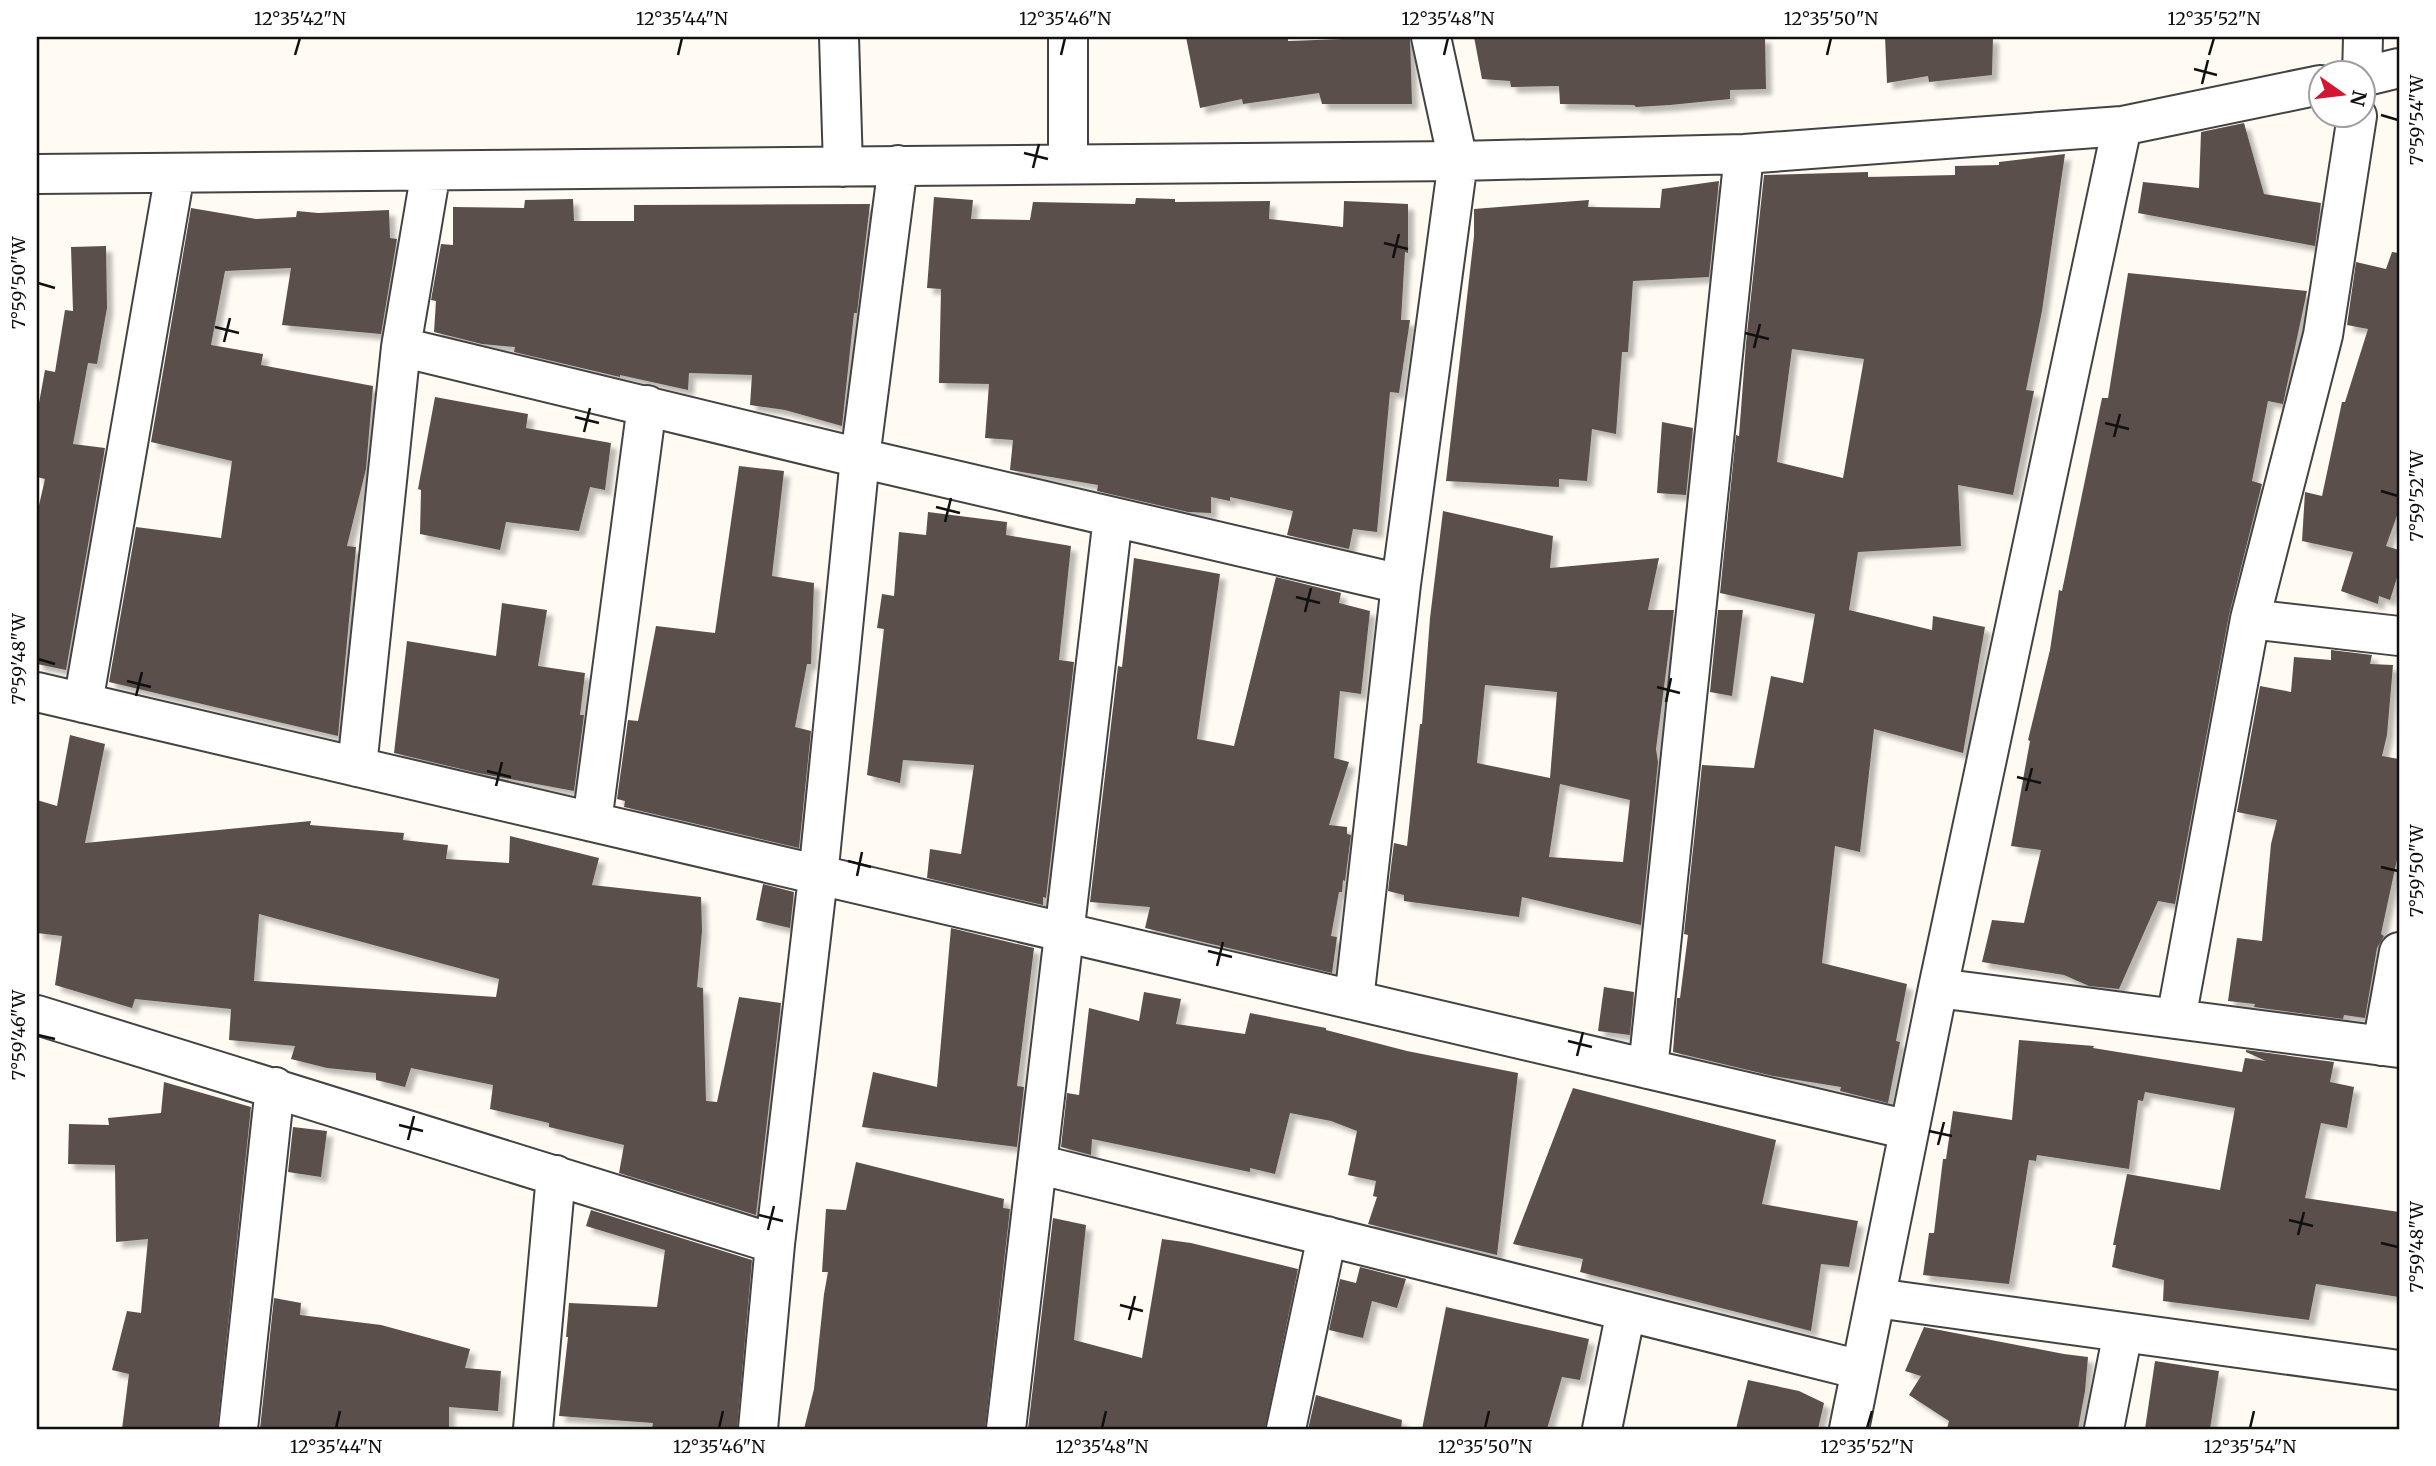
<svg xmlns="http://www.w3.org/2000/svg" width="2436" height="1466" viewBox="0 0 2436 1466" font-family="Merriweather,serif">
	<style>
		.building { fill: #5a4f4b; fill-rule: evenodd; filter: url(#shadow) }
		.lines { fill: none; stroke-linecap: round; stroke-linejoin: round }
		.minor-casing { stroke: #434343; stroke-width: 42 }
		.minor { stroke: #fff; stroke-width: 38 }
		.ticks { fill: none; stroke: #101010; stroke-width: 2.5 }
		.neatline { fill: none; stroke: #101010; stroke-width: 2.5 }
		.ticks-label { font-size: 18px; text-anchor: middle; fill: #101010 }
	</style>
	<defs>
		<filter id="shadow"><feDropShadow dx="6" dy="6" stdDeviation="2" flood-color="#0004"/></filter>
	</defs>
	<rect width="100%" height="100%" fill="#fffbf3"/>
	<!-- building -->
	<path class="building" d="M1186 37H1288V41L1343 39V37H1410L1412 104H1322L1319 93 1243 104 1242 99 1200 108Z
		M1474 37H1765L1766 89 1730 90V99L1670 105 1636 107 1634 105 1560 104 1559 86 1511 87 1510 81 1482 79Z
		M1885 37H1993L1992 75 1929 82 1928 76 1887 83Z
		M2244 123 2264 194 2321 203 2315 246 2138 213 2143 182 2199 188 2201 132Z
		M2065 154 2042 311 2026 390 2034 391 2013 495 1958 485 1961 546 1858 552 1849 610 1932 630 1933 616 1985 627 1963 753 1874 729 1860 852 1835 846 1822 963 1907 984 1896 1041 1900 1042 1888 1103 1840 1091 1841 1087 1773 1076 1673 1052 1677 998H1680L1688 935 1684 934 1702 765 1754 768 1771 676 1803 683 1815 614 1720 593 1736 435 1739 436 1746 343 1764 175 1868 172V177L1955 175V166L1999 165V162ZM1792 349 1864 359 1843 478 1777 462Z
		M1719 181 1709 277 1633 281 1628 352H1622L1616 434 1592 429 1587 481 1559 479V487L1446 481 1474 236V209L1589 200 1588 207 1660 208 1662 189Z
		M934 197 973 200 971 219 1030 220 1033 202 1135 204 1136 198 1175 199V202L1270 201 1269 219 1343 227 1344 201 1408 204V253L1405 252 1401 320H1410L1399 393 1390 392 1377 532 1353 529 1349 549 1287 535 1293 511 1230 497V501L1211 497V513L1188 512 1097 491 1098 485 1010 470 1013 440 985 438 989 384 939 383 941 289 927 288Z
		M573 199 574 221H634V205L870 204 857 313H854L842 426 785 410 750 405 752 375 689 373 688 390 620 375V377L514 352 515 347 482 344 434 332 436 301 431 300 441 244 453 245V207L524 208 525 200Z
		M191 208 256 219 296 217 297 211 318 213 389 210 390 238 397 239 381 334 282 325 291 268 225 271 211 345 263 354 261 365 373 386 366 469 347 546 356 547 338 736 109 682 136 527 221 538 232 461 151 442Z
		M106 246 107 308 97 364 88 363 73 444 105 448 66 670 37 664V514L45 479 37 477V414L45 370 55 372 65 310 73 311 71 247Z
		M2392 252 2399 253V510L2386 546 2399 550V571L2390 600 2379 596 2378 604 2341 591 2353 552 2302 541 2305 492 2322 496 2342 402H2345L2368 329 2347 325 2356 262 2386 269Z
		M2128 273 2307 291 2283 404 2268 401 2252 481 2262 484 2229 615 2175 904 2158 901 2119 989 2089 986 2064 975 1982 962 1992 920 2024 923 2041 850 2011 846 2030 741 2028 740 2050 650 2059 590 2062 591 2102 398H2108Z
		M435 397 528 414 526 428 611 443 605 490 590 487 579 531 506 522 500 550 420 534 421 490 418 489Z
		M1662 422 1693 428 1686 495 1657 493Z
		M739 466 784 471 772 576 814 583 811 664H807L795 727 811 731 799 848 624 807 625 801 617 799 628 720 638 721 656 626 715 633Z
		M1443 511 1553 536 1550 568 1659 558 1648 610H1674L1656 749 1658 762 1641 925 1522 897 1519 917 1404 901V895L1388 891 1394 843 1407 846 1420 724H1422L1430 618ZM1485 685 1557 692 1550 778 1477 763ZM1560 784 1630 800 1623 862 1549 857Z
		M928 512 1007 522 1006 535 1071 546 1059 660 1074 662 1046 898 1043 897V905L927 878 930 849 961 854 974 765 903 760 900 783 867 775 884 629 877 628 882 594 894 596 899 532 926 535Z
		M1134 558 1220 574 1197 739 1234 746 1276 577 1341 593 1339 603 1370 611 1361 694 1340 691 1334 758 1349 762 1329 825 1347 827V834L1351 835 1345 881 1343 880 1342 892H1339L1331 936 1337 937 1332 973 1145 928 1150 907 1090 902 1118 666 1122 667Z
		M502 603 547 610 538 666 585 673 580 715H584L574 791 478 773 394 753 407 641 496 656Z
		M1718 610H1743L1732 696 1710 692Z
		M2331 650 2372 655 2370 664 2393 665 2387 735 2382 756 2399 759V850L2381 934 2384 936 2377 948 2365 1018 2344 1015 2343 1019 2254 1007 2255 1004 2228 1001 2237 938 2262 941 2271 844 2277 820 2237 812 2260 686 2291 692 2294 657 2331 660Z
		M70 735 105 744 85 843 311 821 310 825 404 833 403 840 448 845 446 859 509 863 510 836 599 858 592 885 701 897 702 931 697 987 703 988 706 1101 717 1102 739 997 781 1003 756 1215 619 1173 624 1145 549 1127V1123L490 1109 493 1085 411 1068 405 1087 376 1080V1073L327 1068 291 1059 295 1046 229 1040 231 1009 135 999 132 1008 55 985 62 936 37 933V800L57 806ZM259 914 499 979 496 997 254 981Z
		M763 884 794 892 790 928 756 920Z
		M951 928 1034 948 1017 1086 1024 1087 1017 1147 862 1127 873 1072 937 1087Z
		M1604 987 1634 992 1630 1035 1598 1031Z
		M1144 992 1181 999 1176 1024 1245 1034 1250 1013 1326 1028V1030L1407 1051 1518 1073 1497 1255 1368 1224 1377 1197 1373 1196 1376 1181 1348 1175 1357 1131 1331 1121 1290 1113 1275 1174 1250 1168V1172L1092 1139 1091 1155 1061 1147 1067 1093 1079 1095 1089 1008 1139 1021Z
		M2019 1040 2094 1046 2093 1048 2242 1072 2245 1058 2266 1061 2246 1052V1050L2334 1062 2330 1082 2354 1087 2347 1128 2321 1123 2305 1198 2399 1212V1297L2316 1284 2309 1320 2163 1301 2164 1280 2112 1267 2116 1245H2113L2127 1174 2220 1190 2235 1108 2145 1092 2143 1101 2138 1100 2129 1169 2037 1155 2036 1161 2029 1160 2009 1284 1923 1275 1929 1233H1934L1943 1159H1946L1953 1111 2012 1120Z
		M164 1082 251 1107 217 1429H122L129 1374 112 1370 127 1311 141 1313 148 1239 116 1242 115 1165 68 1164 69 1124 109 1125 108 1118 161 1113Z
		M1573 1088 1776 1140 1762 1204 1858 1221 1849 1267 1821 1264 1811 1331 1580 1272 1583 1259 1513 1244Z
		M293 1127 327 1131 321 1177 288 1172Z
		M856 1162 1004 1199 1003 1208 1010 1209 985 1429H804L814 1389 824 1294 828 1272H822L826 1209 846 1210Z
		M591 1210 752 1260 737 1429H652L653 1423 559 1416 568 1337H566L569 1303 657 1307 665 1250 586 1226Z
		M1053 1218 1086 1225 1074 1340 1142 1358 1162 1239 1191 1243 1298 1269 1265 1429H1028Z
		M1360 1267 1406 1279 1397 1308 1372 1301 1363 1338 1329 1330 1340 1279 1356 1283Z
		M274 1298 301 1303 300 1315 381 1325 470 1349 465 1368 501 1371 498 1411 449 1407V1429H260Z
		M1446 1307 1589 1339 1580 1380 1562 1377 1547 1429H1422Z
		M1924 1327 2064 1354 2088 1357 2085 1391 2078 1429H1947L1949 1421 1909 1395 1921 1376 1905 1371Z
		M2155 1361 2219 1371 2210 1429H2145Z
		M1748 1380 1799 1391 1824 1403 1818 1429H1736Z
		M1316 1395 1402 1420 1401 1429H1308Z"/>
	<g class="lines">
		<defs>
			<path id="minor" d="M839 37 843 167
				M2362 77 2399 68
				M2362 78 2363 37
				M1068 164V37
				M37 174 1458 161 1744 154 2122 126 2320 85
				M401 347 860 458 1401 584
				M2250 619 2399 636
				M37 692 1909 1130
				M83 703 175 173
				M357 767 401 347 431 171
				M592 822 647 405
				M1938 988 2399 1048
				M1354 1000 1401 584 1458 161 1431 37
				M37 1015 775 1244
				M2176 1019 2250 619 2323 335 2357 116
				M2382 1046 2399 952
				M1648 1069 1744 154
				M1037 1164 1861 1370
				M1876 1298 2399 1370
				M238 1429 275 1087
				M533 1429 556 1175
				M758 1429 775 1244 818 877 860 458 898 165
				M1006 1429 1113 517
				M1286 1429 1327 1236
				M1602 1429 1626 1311
				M1849 1429 1938 988 2122 126
				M2104 1429 2123 1332"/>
		</defs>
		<!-- minor casing -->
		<use href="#minor" class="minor-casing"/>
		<!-- minor -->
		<use href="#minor" class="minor"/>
	</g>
	<!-- ticks -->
	<path class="ticks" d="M295 55 300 38M678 55 682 38M1061 55 1065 38M1444 55 1448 38M1827 55 1831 38M2209 55 2214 38M2194 69 2217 75M2202 84 2208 60M2381 115 2398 120M1024 153 1048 159M1033 168 1039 144M1384 243 1408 249M1393 258 1399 234M38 283 55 288M215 327 239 333M1745 333 1769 339M224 342 230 318M1754 348 1760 324M575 417 599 423M2105 423 2129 429M584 432 590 408M2114 437 2120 414M2381 491 2398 496M936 507 960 513M945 522 951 498M1296 597 1320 603M1305 612 1311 588M38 659 55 664M127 681 151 687M1657 687 1680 693M136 696 142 672M1666 702 1671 678M487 771 511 777M2017 777 2041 783M496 786 502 762M2026 791 2032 768M848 861 871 867M2381 867 2398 871M857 876 862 852M1208 951 1232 957M1217 966 1223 942M38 1035 55 1039M1568 1041 1592 1047M1577 1056 1583 1032M399 1125 423 1131M1929 1131 1952 1136M408 1140 414 1116M1938 1145 1944 1122M759 1215 783 1221M2289 1220 2313 1226M768 1230 774 1206M2298 1235 2304 1212M2381 1243 2398 1247M1120 1305 1143 1311M1129 1320 1135 1296M336 1428 340 1411M719 1428 723 1411M1102 1428 1106 1411M1485 1428 1489 1411M1867 1428 1872 1411M2250 1428 2254 1411"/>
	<!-- border -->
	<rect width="2436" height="1466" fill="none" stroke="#ffffff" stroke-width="77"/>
	<!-- north arrow -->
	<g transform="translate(2342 94) rotate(104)"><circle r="33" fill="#ffffff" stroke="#9f9f9f" stroke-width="2"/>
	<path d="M0-5L12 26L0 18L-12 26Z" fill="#d11734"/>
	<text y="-10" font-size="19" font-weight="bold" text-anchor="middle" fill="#101010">N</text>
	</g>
	<rect x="38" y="38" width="2360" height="1390" class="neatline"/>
	<g class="ticks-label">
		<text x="300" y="25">12°35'42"N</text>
		<text x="682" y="25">12°35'44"N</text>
		<text x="1065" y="25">12°35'46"N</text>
		<text x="1448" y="25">12°35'48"N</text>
		<text x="1831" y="25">12°35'50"N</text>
		<text x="2214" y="25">12°35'52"N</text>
		<text transform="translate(2417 120) rotate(-90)" y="6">7°59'54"W</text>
		<text transform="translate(19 283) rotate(-90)" y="6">7°59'50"W</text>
		<text transform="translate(2417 496) rotate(-90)" y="6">7°59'52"W</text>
		<text transform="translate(19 659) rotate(-90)" y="6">7°59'48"W</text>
		<text transform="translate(2417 871) rotate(-90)" y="6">7°59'50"W</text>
		<text transform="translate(19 1035) rotate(-90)" y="6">7°59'46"W</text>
		<text transform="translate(2417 1247) rotate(-90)" y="6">7°59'48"W</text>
		<text x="336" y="1453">12°35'44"N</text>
		<text x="719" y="1453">12°35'46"N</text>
		<text x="1102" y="1453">12°35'48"N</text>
		<text x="1485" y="1453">12°35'50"N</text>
		<text x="1867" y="1453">12°35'52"N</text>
		<text x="2250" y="1453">12°35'54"N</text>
	</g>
</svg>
